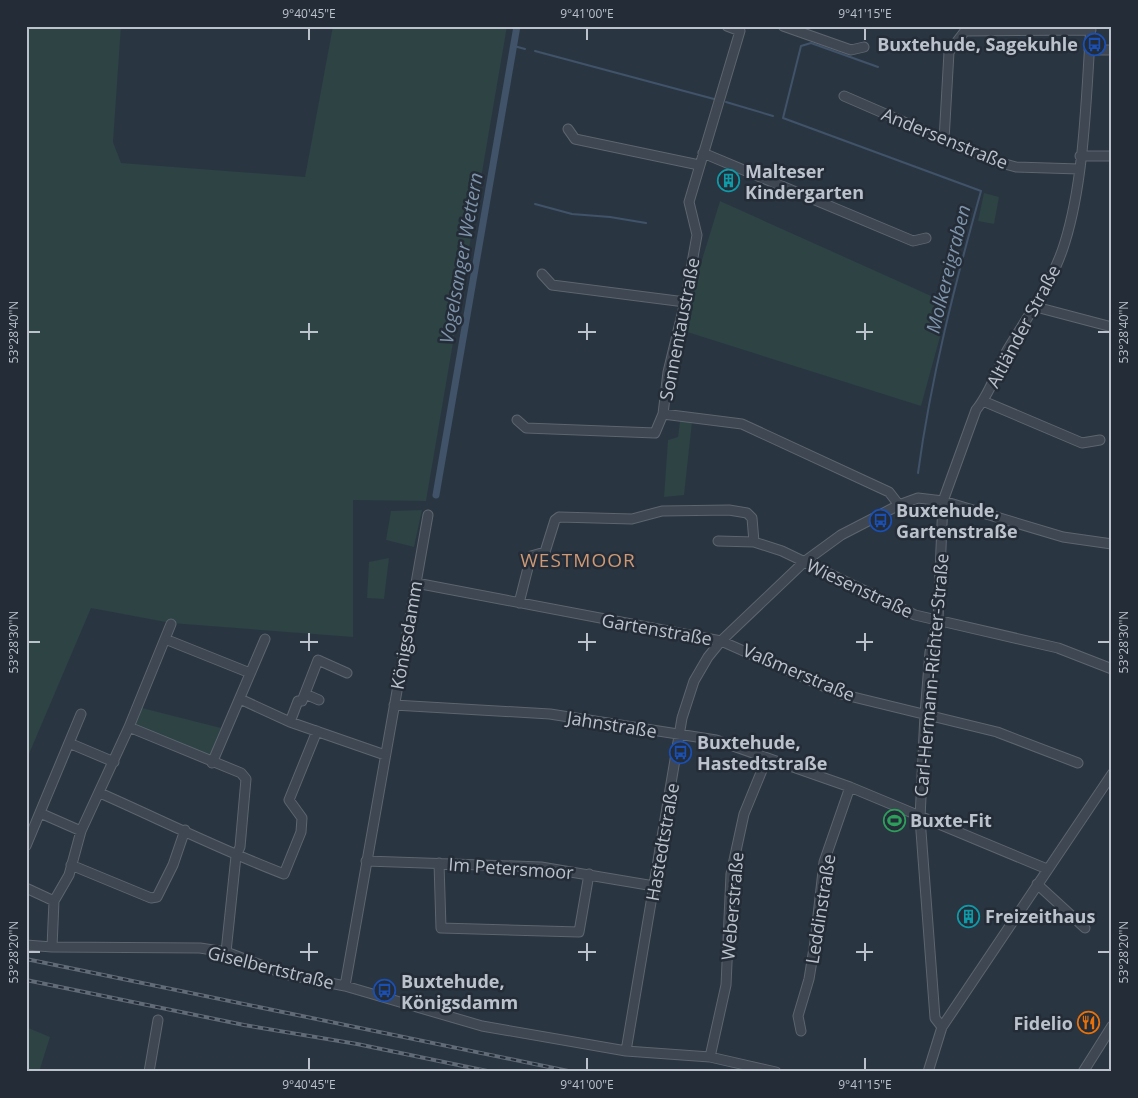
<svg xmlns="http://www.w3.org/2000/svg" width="1138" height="1098" viewBox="0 0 1138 1098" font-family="'Open Sans',sans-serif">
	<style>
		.green { fill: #2d4344 }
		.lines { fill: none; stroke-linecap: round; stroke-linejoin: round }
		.stream { stroke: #415369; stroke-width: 2 }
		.canal { stroke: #415369; stroke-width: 7 }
		.minor-casing { stroke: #5d656f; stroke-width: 11 }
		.minor { stroke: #3e4752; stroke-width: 9 }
		.rail-casing { stroke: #616b78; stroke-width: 4 }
		.rail { stroke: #232c37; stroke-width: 2; stroke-dasharray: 5.5; stroke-linecap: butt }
		.ticks { fill: none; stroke: #bcc2cc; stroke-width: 2 }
		.labels { text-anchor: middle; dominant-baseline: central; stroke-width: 5; stroke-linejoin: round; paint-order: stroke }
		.poi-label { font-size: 18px; font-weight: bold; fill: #bcc2cc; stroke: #232c37; text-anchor: start }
		.street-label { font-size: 18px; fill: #bcc2cc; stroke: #232c37 }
		.water-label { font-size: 19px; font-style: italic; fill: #7f94ab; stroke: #232c37 }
		.neighbourhood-label { font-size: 19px; letter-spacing: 1px; fill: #ce9974; stroke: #232c37 }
		.neatline { fill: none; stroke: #bcc2cc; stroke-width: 2 }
		.ticks-label { font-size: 12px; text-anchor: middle; fill: #bcc2cc }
	</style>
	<rect width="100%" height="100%" fill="#2a3542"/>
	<!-- green -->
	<path class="green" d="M26 26H121L113 142 121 163 305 177 333 26H507L426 501 353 500V637L171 623 91 608 26 761Z
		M984 193 999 197 994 224 978 221Z
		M720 201 949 304 921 406 684 331 697 276Z
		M680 421 692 422 684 495 664 497 668 440 678 437Z
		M422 510 414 547 386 540 391 511Z
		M389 558 384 599 367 598 369 562Z
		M142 708 221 728 209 757 135 727Z
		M26 1027 50 1037 39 1072H26Z"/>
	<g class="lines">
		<!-- stream -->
		<path class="stream" d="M514 46 525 49
			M535 51 714 99
			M878 67 811 43 801 46 783 118 981 191C955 284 931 377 918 473
			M726 102 773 116
			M535 204 572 214 610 217 646 223"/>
		<!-- canal -->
		<path class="canal" d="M436 495 517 26"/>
		<defs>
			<path id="minor" d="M727 26 740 31 689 202 697 235 685 302 668 372 663 414 742 424 889 492 899 505
				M783 26 851 50 864 47
				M1089 50H1112
				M844 96 994 161 1016 167 1079 169
				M568 129 575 139 699 165
				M944 140 949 52 965 31 1091 30
				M703 153 913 241 926 238
				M1080 156H1112
				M542 274 552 285 685 302
				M1036 307 1112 327
				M983 401 1082 443 1100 440
				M517 420 526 428 655 433 663 414
				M718 541 754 542 782 551 915 615 1058 648 1112 669
				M416 583 721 641 841 694 997 732 1078 763
				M519 603 531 556 545 552 555 520 559 517 632 519 662 511 729 510 747 513 752 518 754 542
				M165 639 250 673
				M305 694 319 700
				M240 699 290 722 385 755
				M394 705 550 714 716 740 850 787 1047 869
				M290 722 298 701H302L318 660 347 673
				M129 727 171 624
				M69 743 114 762
				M212 763 265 639
				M100 793C161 820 221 850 284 874L301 832 302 818 289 800 317 731
				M40 813 81 831
				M26 846 81 714
				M366 861 541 867 654 886
				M439 863 441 928 579 932 589 874
				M71 865 151 898 157 897 173 865 185 830
				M1037 884 1085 928
				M26 888 54 901
				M26 945 52 947 200 948 226 952 285 974 345 986 482 1026 626 1051 710 1057 776 1072
				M52 947 54 901 69 875 81 831 129 727 241 773 246 779 240 847 236 856 226 952
				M345 986 428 515
				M942 1027 935 1018 920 818 925 714 930 652 938 620 943 501 976 410C991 392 997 369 1008 349 1029 314 1053 282 1065 242 1085 177 1086 94 1091 26
				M801 1031 798 1016 809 979 815 942 824 862 850 787
				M626 1051 682 718 694 681 708 657 721 641 804 562 841 535 899 505 918 498 943 501 1063 537 1112 544
				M710 1057 726 985 731 874 744 814 767 758
				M149 1072 158 1020
				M928 1072 942 1027 1112 774
				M1083 1072 1112 1026"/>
		</defs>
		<!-- minor casing -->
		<use href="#minor" class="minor-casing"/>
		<!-- minor -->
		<use href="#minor" class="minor"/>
		<defs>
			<path id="rail" d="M26 959 573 1072
				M26 980 244 1025 357 1044 492 1072"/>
		</defs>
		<!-- rail casing -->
		<use href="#rail" class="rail-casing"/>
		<!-- rail -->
		<use href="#rail" class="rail"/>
	</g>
	<!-- ticks -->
	<path class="ticks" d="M309 28V40M587 28V40M865 28V40M309 323V340M587 323V340M865 323V340M28 332H40M300 332H318M578 332H596M856 332H873M1098 332H1110M309 633V651M587 633V651M865 633V651M28 642H40M300 642H318M578 642H596M856 642H873M1098 642H1110M309 943V961M587 943V961M865 943V961M28 952H40M300 952H318M578 952H596M856 952H873M1098 952H1110M309 1058V1070M587 1058V1070M865 1058V1070"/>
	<!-- icons -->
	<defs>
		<symbol id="bus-ring" viewBox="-11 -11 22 22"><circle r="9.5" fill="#232c37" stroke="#1a4fb4" stroke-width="1.5"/><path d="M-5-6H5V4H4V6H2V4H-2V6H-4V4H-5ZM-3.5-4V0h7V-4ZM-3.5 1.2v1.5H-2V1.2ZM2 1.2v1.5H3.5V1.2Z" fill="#1a4fb4"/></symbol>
		<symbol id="building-ring" viewBox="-11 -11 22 22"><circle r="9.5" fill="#232c37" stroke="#0f9aa8" stroke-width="1.5"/><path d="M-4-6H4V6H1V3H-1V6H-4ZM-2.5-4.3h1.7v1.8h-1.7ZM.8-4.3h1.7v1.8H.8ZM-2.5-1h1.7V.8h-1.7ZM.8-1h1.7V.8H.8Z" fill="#0f9aa8"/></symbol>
		<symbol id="stadium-ring" viewBox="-11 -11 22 22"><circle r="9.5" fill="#232c37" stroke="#2e9e5b" stroke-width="1.5"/><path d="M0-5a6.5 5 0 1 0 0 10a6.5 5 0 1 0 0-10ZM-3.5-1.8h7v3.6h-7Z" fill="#2e9e5b"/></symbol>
		<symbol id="restaurant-ring" viewBox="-11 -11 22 22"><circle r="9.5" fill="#232c37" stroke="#e8710a" stroke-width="1.5"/><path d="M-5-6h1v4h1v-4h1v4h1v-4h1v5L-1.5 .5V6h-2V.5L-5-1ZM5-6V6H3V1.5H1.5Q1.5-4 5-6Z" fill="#e8710a"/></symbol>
	</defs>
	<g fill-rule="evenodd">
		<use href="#bus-ring" x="1082" y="32" width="25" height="25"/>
		<use href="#building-ring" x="716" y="168" width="25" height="25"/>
		<use href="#bus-ring" x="868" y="508" width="25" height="25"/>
		<use href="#bus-ring" x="668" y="740" width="25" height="25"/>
		<use href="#stadium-ring" x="882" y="808" width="25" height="25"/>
		<use href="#building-ring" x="956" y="904" width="25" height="25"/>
		<use href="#bus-ring" x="372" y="978" width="25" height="25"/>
		<use href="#restaurant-ring" x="1076" y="1010" width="25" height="25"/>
	</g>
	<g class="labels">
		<!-- poi labels -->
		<g class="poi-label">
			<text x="1078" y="44" text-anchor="end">Buxtehude, Sagekuhle</text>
			<text x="745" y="171">Malteser<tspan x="745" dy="21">Kindergarten</tspan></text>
			<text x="896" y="510">Buxtehude,<tspan x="896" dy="21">Gartenstraße</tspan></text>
			<text x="697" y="742">Buxtehude,<tspan x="697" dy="21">Hastedtstraße</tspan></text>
			<text x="910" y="820">Buxte-Fit</text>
			<text x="985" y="916">Freizeithaus</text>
			<text x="401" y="981">Buxtehude,<tspan x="401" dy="21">Königsdamm</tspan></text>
			<text x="1073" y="1023" text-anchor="end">Fidelio</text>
		</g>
		<!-- street labels -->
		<g class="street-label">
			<text transform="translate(945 138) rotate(22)">Andersenstraße</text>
			<text transform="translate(1023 326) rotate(-62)">Altländer Straße</text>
			<text transform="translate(679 329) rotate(-79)">Sonnentaustraße</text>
			<text transform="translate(860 588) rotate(25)">Wiesenstraße</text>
			<text transform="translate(657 629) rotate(10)">Gartenstraße</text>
			<text transform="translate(406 635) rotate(-80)">Königsdamm</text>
			<text transform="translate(799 672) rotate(23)">Vaßmerstraße</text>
			<text transform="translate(931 675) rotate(-85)">Carl-Hermann-Richter-Straße</text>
			<text transform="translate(612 724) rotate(9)">Jahnstraße</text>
			<text transform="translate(662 842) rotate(-80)">Hastedtstraße</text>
			<text transform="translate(511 868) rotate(4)">Im Petersmoor</text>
			<text transform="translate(732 906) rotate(-85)">Weberstraße</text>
			<text transform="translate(820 909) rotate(-81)">Leddinstraße</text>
			<text transform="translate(271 967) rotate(14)">Giselbertstraße</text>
		</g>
		<!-- water labels -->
		<g class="water-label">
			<text transform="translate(461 258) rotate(-80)">Vogelsanger Wettern</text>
			<text transform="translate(948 269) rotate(-76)">Molkereigraben</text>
		</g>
		<!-- neighbourhood labels -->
		<g class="neighbourhood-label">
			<text x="578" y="560">WESTMOOR</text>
		</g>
	</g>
	<!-- border -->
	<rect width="1138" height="1098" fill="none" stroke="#232c37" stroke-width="55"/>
	<rect x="28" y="28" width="1082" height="1042" class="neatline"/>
	<g class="ticks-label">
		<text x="309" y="18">9°40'45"E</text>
		<text x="587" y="18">9°41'00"E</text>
		<text x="865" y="18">9°41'15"E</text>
		<text transform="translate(14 332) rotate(-90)" y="4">53°28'40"N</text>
		<text transform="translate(1124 332) rotate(-90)" y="4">53°28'40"N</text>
		<text transform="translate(14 642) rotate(-90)" y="4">53°28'30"N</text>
		<text transform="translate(1124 642) rotate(-90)" y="4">53°28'30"N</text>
		<text transform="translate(14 952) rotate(-90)" y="4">53°28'20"N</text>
		<text transform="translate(1124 952) rotate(-90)" y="4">53°28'20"N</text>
		<text x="309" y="1089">9°40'45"E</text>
		<text x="587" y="1089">9°41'00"E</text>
		<text x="865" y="1089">9°41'15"E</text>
	</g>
</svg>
